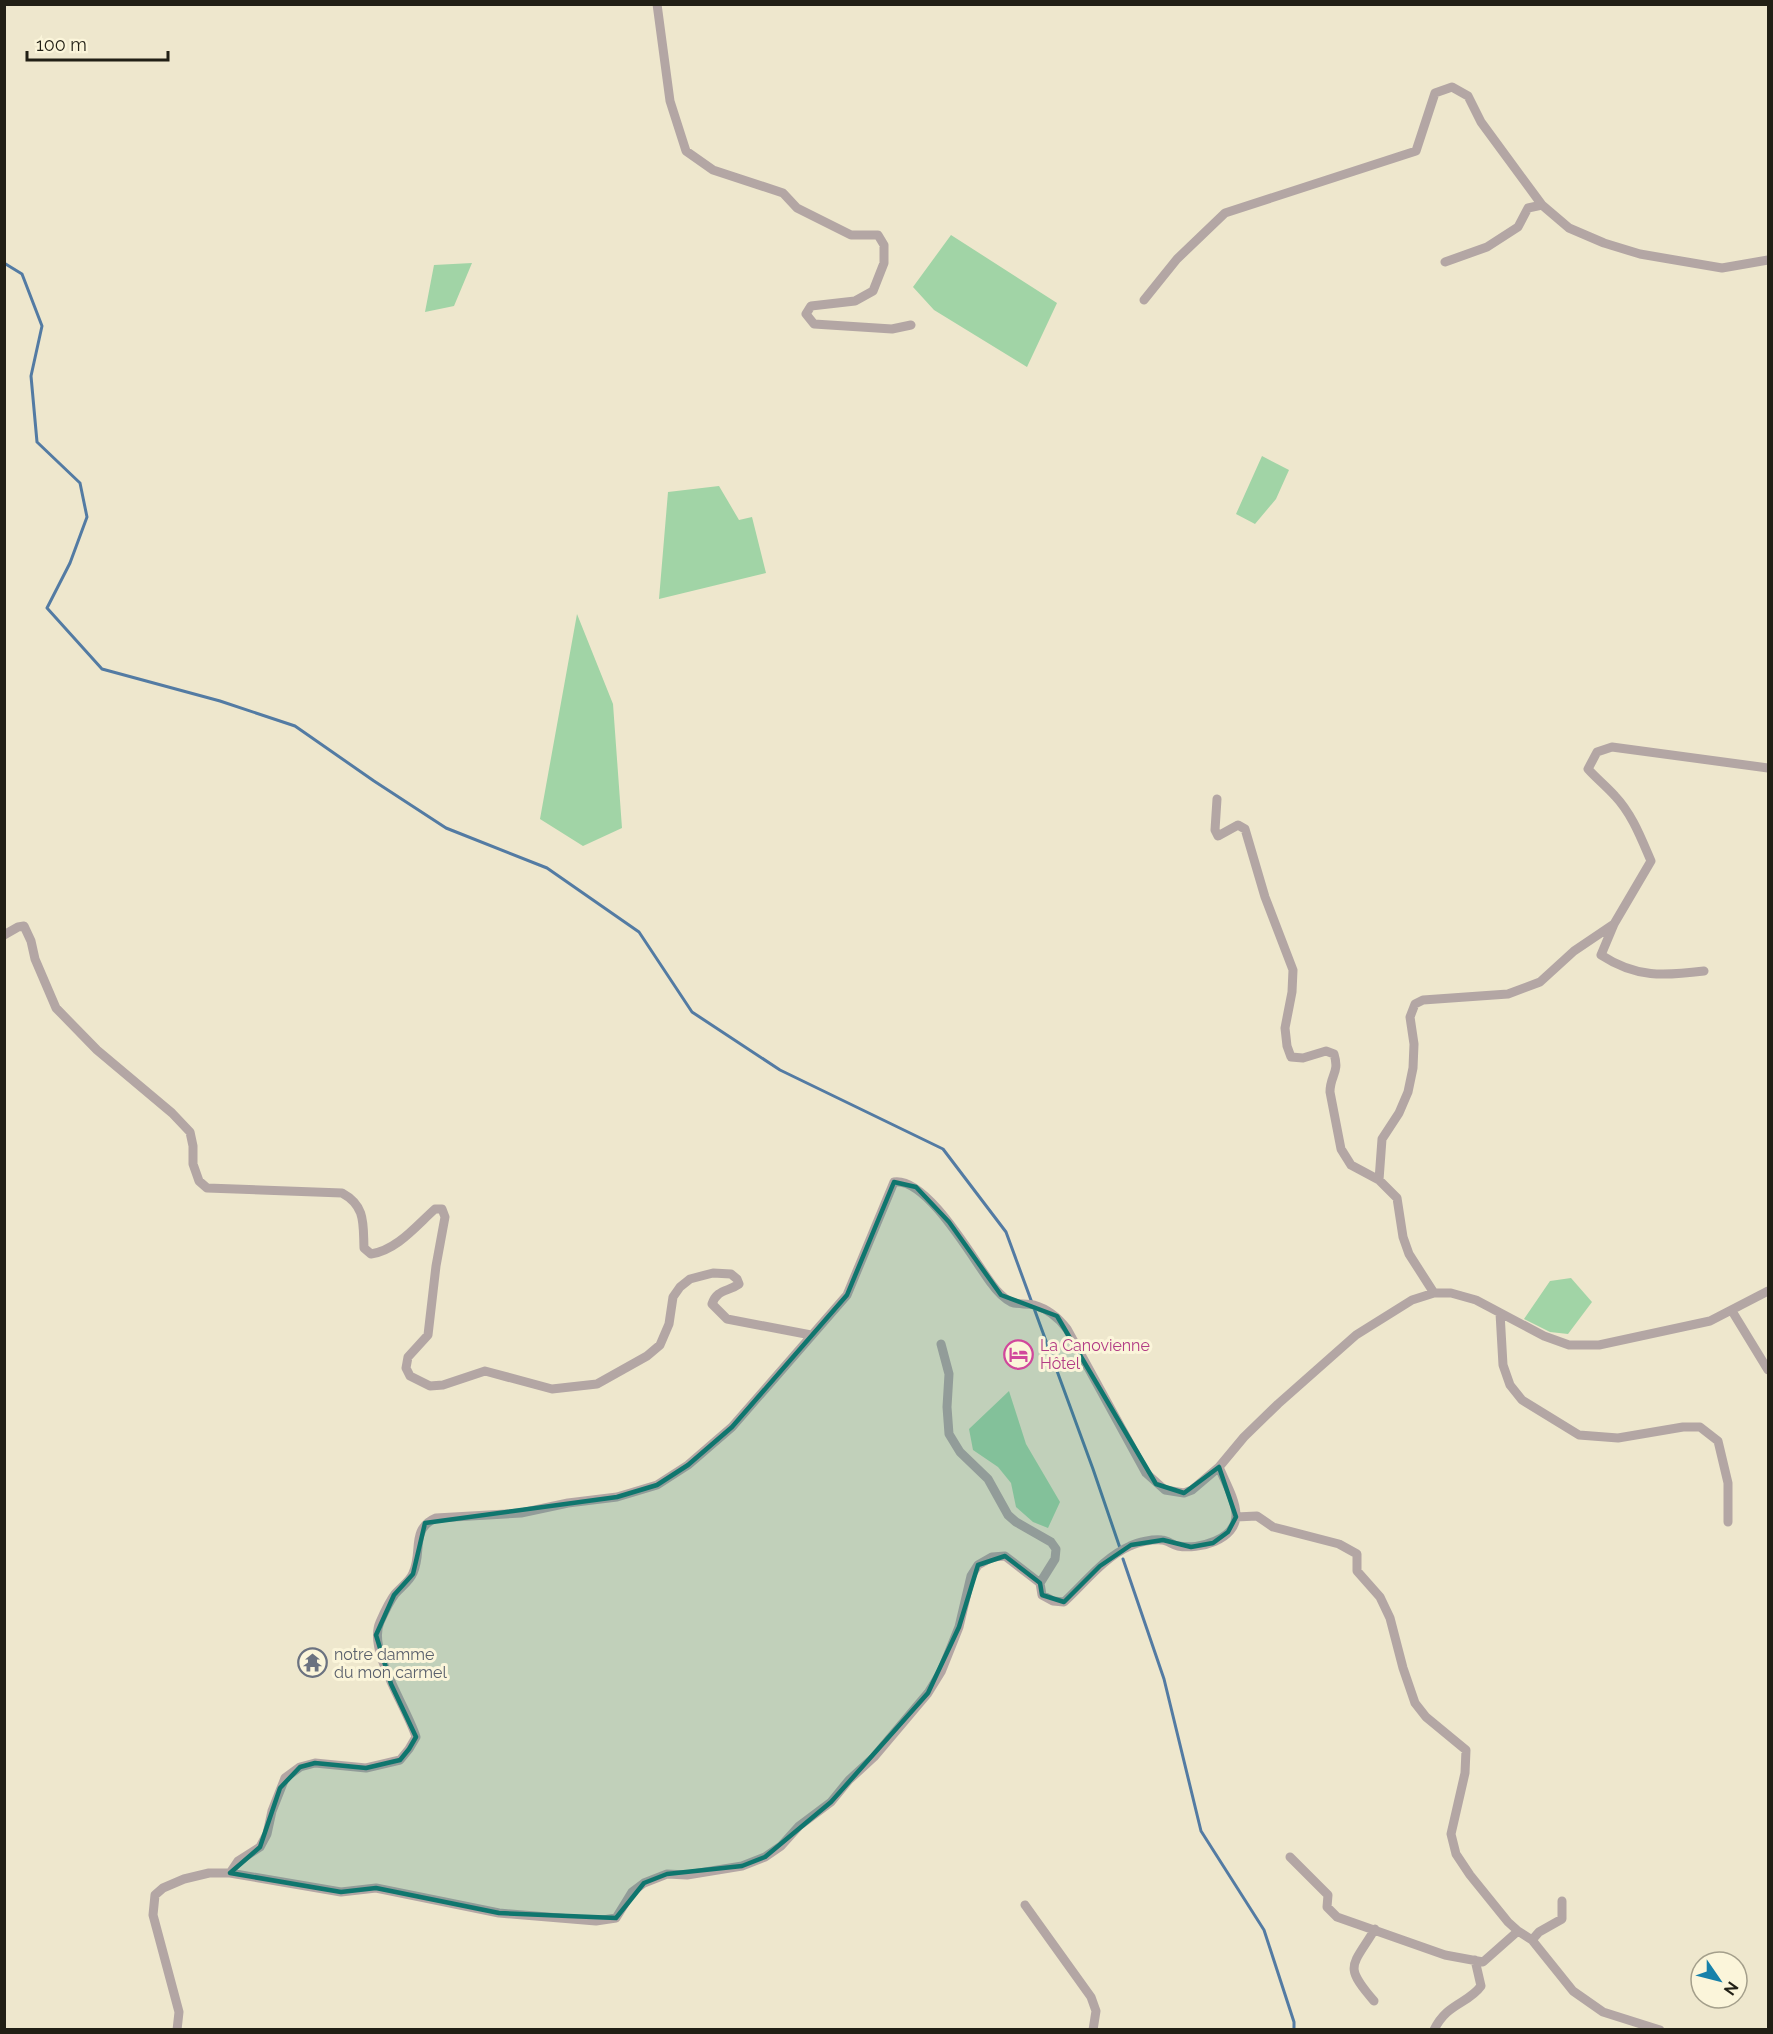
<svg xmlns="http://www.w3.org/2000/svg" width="1773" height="2034" viewBox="0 0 1773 2034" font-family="Raleway,sans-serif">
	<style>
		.green { fill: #a1d4a6 }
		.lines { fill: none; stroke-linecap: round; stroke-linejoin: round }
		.stream { stroke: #537ba3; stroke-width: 3 }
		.minor { stroke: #b3a6a4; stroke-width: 9 }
		.marked { fill: #0f766e; fill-opacity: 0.2; stroke: #0f766e; stroke-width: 4.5; stroke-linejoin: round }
		.labels { text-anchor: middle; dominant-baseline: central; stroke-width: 6; stroke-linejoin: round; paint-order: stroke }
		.hotel-label { font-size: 16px; fill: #b23c85; stroke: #fbf5da; text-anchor: start }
		.worship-label { font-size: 16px; fill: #5b616d; stroke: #fbf5da; text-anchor: start }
	</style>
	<rect width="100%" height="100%" fill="#eee7cd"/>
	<!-- green -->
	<path class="green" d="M951 235 1057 303 1027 367 934 310 913 287Z
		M472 263 454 306 425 312 434 265Z
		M1262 456 1289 470 1276 499 1255 524 1236 514Z
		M719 486 739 520 752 517 766 573 659 599 668 492Z
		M577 614 613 704 622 828 583 846 540 819Z
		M1571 1278 1592 1302 1568 1334 1550 1332 1524 1319 1550 1281Z
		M1009 1391 1026 1444 1060 1502 1048 1528 1033 1522 1016 1507 1011 1483 998 1467 973 1450 969 1429Z"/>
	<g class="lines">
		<!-- stream -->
		<path class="stream" d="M4 263 22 274 42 326 31 376 37 442 80 483 87 517 70 563 47 608 102 669 220 701 295 726 374 781 446 828 547 868 639 932 692 1012 780 1070 943 1149 1006 1232 1093 1469 1120 1548
			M1123 1559 1164 1679 1201 1831 1264 1930 1294 2022V2030"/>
		<!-- minor -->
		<path class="minor" d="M657 4 670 101 686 151 713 170 783 193 797 208 851 235H878L884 245V263L873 291 855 301 811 306 806 314 814 324 892 329 911 325
			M1445 262 1487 247 1518 227 1528 208 1542 205
			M1144 300 1177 259 1225 213 1416 151 1435 93 1452 87 1468 96 1481 122 1542 205 1569 228 1604 243 1640 254 1722 268 1768 260
			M1217 799 1215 830 1218 836 1238 825 1245 829 1265 897 1293 970 1292 992 1285 1028 1287 1046 1291 1057 1303 1058 1326 1051 1334 1054C1340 1073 1330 1075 1330 1092L1341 1149 1351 1165 1379 1180 1397 1198 1403 1237 1409 1254 1434 1293
			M4 935 18 927 24 926 31 941 35 959 56 1008 97 1050 172 1113 190 1132 193 1146V1164L199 1181 207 1188 342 1193C366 1206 363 1224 364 1248L371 1254C397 1250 416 1226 435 1209H442L445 1217 436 1266 428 1335 408 1357 406 1368 410 1376 430 1386 443 1385 485 1371 552 1389 597 1384 647 1356 660 1345 669 1324 673 1297 680 1287 690 1279 713 1273 731 1274 737 1279 739 1284C728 1292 717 1289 712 1304L727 1319 811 1335
			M1704 971C1664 976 1636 978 1601 955L1614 924 1651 861C1641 838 1632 814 1615 796 1606 786 1596 778 1588 769L1597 752 1612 747 1768 768
			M1379 1180 1382 1139 1399 1113 1408 1092 1413 1068 1414 1044 1410 1017 1415 1004 1423 1000 1508 994 1540 982 1574 951 1614 924
			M1732 1311 1768 1370
			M1500 1313 1503 1365 1510 1385 1522 1400 1579 1435 1618 1438 1683 1427H1700L1718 1441 1728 1483V1522
			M941 1344 949 1374 947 1407 949 1434 960 1452 988 1479 1008 1515 1016 1522 1051 1542 1056 1549 1055 1559 1040 1583 1042 1595 1053 1601 1064 1602C1085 1583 1103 1558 1130 1546 1138 1542 1153 1539 1162 1540 1167 1540 1173 1545 1178 1546 1198 1550 1237 1540 1236 1514 1235 1498 1225 1482 1219 1467
			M1236 1517 1257 1516 1273 1527 1339 1544 1357 1554V1571L1380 1597 1390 1618 1403 1668 1415 1703 1426 1717 1466 1750 1465 1773 1451 1834 1456 1854 1470 1875 1508 1922 1518 1931 1532 1940 1573 1991 1603 2012 1660 2030
			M1290 1857 1328 1895 1327 1907 1337 1917 1445 1955 1483 1962 1518 1931
			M230 1873 238 1861 260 1847 267 1834 272 1811 285 1778 300 1767 315 1763 366 1768 400 1760 409 1749 416 1737C407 1707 367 1651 380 1622 384 1613 389 1602 395 1594 401 1587 410 1581 413 1573 423 1552 410 1529 436 1518L521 1513 568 1503 617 1497 657 1485 688 1465 732 1427 847 1295 894 1182C927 1177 973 1259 991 1283 996 1290 1003 1298 1011 1302 1018 1305 1026 1303 1034 1305 1048 1309 1058 1317 1067 1329L1146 1473 1165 1490 1184 1493 1192 1490 1219 1467 1244 1437 1278 1404 1356 1335 1412 1300 1434 1293H1451L1476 1300 1544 1336 1569 1345H1599L1710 1321 1768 1291
			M1025 1905 1091 1997 1096 2011 1093 2030
			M1532 1940 1539 1932 1562 1919V1901
			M1374 2001C1343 1965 1352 1967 1375 1929
			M177 2030 179 2012 153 1915 155 1895 163 1888 184 1879 209 1873H230L341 1892 376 1888 499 1913 596 1921 616 1918 632 1892 644 1883 667 1874 687 1875 742 1866 765 1857 781 1846 799 1826 831 1802 849 1780 874 1757 928 1693 941 1672 959 1627 971 1576 978 1565 992 1557 1005 1556 1040 1583
			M1434 2030C1447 2003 1468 2004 1481 1986L1475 1960"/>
	</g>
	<!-- marked area -->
	<path class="marked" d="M894 1182 916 1187 949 1222 1001 1295 1057 1316 1156 1484 1184 1493 1219 1467 1236 1517 1228 1532 1213 1543 1191 1547 1163 1540 1131 1545 1100 1566 1064 1602 1042 1595 1040 1583 1005 1556 978 1565 959 1627 928 1693 831 1802 765 1857 742 1866 667 1874 644 1883 616 1918 499 1913 376 1888 341 1892 230 1873 260 1847 280 1788 300 1767 315 1763 366 1768 400 1760 409 1749 416 1737 391 1684 376 1635 394 1595 413 1574 425 1523 617 1497 657 1485 688 1465 732 1427 847 1295Z"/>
	<!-- icons -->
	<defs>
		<symbol id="hotel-ring" viewBox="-11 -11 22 22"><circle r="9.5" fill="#fbf5da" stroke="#d1479c" stroke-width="1.5"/><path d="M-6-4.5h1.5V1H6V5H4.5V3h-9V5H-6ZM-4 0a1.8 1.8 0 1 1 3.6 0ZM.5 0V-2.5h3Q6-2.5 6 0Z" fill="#d1479c"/></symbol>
		<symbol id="temple-ring" viewBox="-11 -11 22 22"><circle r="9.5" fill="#fbf5da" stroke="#6b7280" stroke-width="1.5"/><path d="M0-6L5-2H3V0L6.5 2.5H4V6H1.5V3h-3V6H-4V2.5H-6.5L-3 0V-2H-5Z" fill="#6b7280"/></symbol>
	</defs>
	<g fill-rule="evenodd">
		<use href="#hotel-ring" x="1002" y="1338" width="33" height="33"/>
		<use href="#temple-ring" x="296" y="1646" width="33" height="33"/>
	</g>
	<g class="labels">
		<!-- hotel labels -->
		<g class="hotel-label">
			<text x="1040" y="1345">La Canovienne<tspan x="1040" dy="18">Hôtel</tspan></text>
		</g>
		<!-- worship labels -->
		<g class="worship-label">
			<text x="334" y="1654">notre damme<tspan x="334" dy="18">du mon carmel</tspan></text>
		</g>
	</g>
	<!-- border -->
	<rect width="1773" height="2034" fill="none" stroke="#211f15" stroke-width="12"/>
	<!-- north arrow -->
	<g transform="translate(1719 1980) rotate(125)"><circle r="28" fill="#fbf5da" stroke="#a49f8b" stroke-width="1.5"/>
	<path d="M0-4.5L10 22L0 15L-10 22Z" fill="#1781aa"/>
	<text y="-9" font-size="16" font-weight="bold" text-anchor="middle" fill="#211f15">N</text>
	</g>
	<!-- scale -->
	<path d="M27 51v9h141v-9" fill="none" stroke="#211f15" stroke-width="3"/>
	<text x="36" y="51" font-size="18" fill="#211f15" stroke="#fbf5da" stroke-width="4.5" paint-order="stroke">100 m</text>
</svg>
